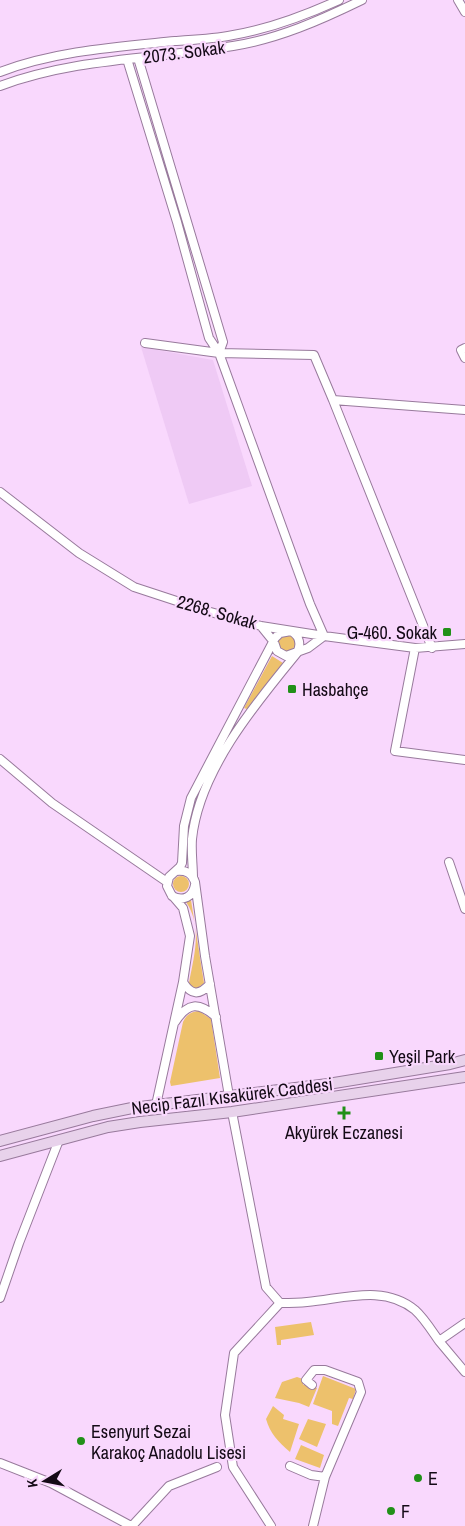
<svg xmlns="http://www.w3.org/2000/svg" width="465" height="1526" viewBox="0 0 465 1526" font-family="'Archivo Narrow',sans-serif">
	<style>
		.built { fill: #efcaf5 }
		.green { fill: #edc16c }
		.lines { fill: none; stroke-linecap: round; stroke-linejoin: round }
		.minor-casing { stroke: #987a9c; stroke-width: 10 }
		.secondary-casing { stroke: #987a9c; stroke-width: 12 }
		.minor { stroke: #fff; stroke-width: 8 }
		.secondary { stroke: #e8d2eb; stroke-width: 10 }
		.poi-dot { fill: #219018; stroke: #f9d8fd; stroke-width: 2 }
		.labels { text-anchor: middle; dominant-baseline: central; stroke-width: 4.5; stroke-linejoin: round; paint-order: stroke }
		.street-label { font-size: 18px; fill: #140a16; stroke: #f9d8fd }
		.poi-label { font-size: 18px; fill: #140a16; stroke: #f9d8fd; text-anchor: start }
	</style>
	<rect width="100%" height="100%" fill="#f9d8fd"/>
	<!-- built -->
	<path class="built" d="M141 347 213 360 252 486 189 504Z"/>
	<!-- green -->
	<path class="green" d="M278 642a9 9 0 1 1 18 0a9 9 0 1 1-18 0Z
		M272 656 283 663 247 709 244 708Z
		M173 884a8 8 0 1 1 16 0a8 8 0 1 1-16 0Z
		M191 900 204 983 198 988H193L189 983C194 955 203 927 186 902Z
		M199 1011 211 1019 220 1078 171 1086 170 1082 183 1022C187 1014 191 1012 199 1011Z
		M311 1322 314 1335 281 1340V1345H277L275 1327Z
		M323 1376 356 1389 353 1399 349 1398 338 1426 332 1424V1411L313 1404Z
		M297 1377 303 1379V1385L306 1384 317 1388 309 1407 299 1403 275 1398 282 1382Z
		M273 1406 284 1415 283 1419 299 1424 290 1452C278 1442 270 1433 266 1419Z
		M308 1419 326 1424 317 1447 299 1439Z
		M301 1445 324 1455 320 1468 295 1459Z"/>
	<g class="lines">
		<defs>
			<path id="minor" d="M458 0 465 12
				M138 58 223 342 219 353
				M127 59 177 222 209 338 219 353 310 604 324 636
				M0 72C55 51 116 47 175 41 192 40 210 39 228 36 266 30 304 16 339 0
				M0 86C75 58 155 59 233 46 278 39 321 20 362 0
				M145 343 219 353 314 355 333 400
				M465 348 461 350 465 358
				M0 492 79 553 134 587 207 611 261 626 324 636 415 648 465 644
				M261 626 274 642 277 651 286 656 308 648 324 636
				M415 648 395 751 465 760
				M432 648 333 400 465 410
				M0 759 52 803 167 882
				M449 862 465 909
				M176 871C186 870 192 873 195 882L205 956 229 1096
				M193 878C193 865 191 852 192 839 199 771 255 704 297 653 301 645 300 636 291 631L280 633 275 638 191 798 184 826 182 863 180 867 169 877 167 886 171 894 183 908 190 936 183 982C191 995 199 996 210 984
				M172 896C183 902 193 897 195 885
				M175 1022C188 1002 199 1002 216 1017
				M156 1105 183 982
				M232 1112 266 1287 280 1303C289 1303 298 1303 307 1302 343 1299 384 1284 415 1310 424 1318 432 1331 439 1341L465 1323
				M0 1298 19 1243 59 1140
				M439 1341 465 1372
				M312 1385 306 1380 314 1370H325L358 1382 361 1392 325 1477
				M0 1463 51 1483 131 1526
				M290 1466 311 1475 325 1477 313 1526
				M132 1526 169 1486 217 1467
				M271 1526 233 1467 225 1415 234 1353 280 1303"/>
			<path id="secondary" d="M0 1141 93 1116 132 1108 328 1084 450 1064 465 1060
				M0 1156 108 1127 140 1122 232 1112 465 1077"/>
		</defs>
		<!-- minor casing -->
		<use href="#minor" class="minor-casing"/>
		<!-- secondary casing -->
		<use href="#secondary" class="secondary-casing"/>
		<!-- minor -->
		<use href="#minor" class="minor"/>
		<!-- secondary -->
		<use href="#secondary" class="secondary"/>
	</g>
	<!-- markers -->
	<g class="poi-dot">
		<rect x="442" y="627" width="10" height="10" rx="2.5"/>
		<rect x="287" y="684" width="10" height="10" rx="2.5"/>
		<rect x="374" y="1051" width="10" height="10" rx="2.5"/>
		<path d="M341.5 1105.5h5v5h5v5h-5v5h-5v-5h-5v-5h5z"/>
		<circle cx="81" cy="1441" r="5"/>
		<circle cx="418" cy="1478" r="5"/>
		<circle cx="391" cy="1511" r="5"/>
	</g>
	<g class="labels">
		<!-- street labels -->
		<g class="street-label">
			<text transform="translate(184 52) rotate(-7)">2073. Sokak</text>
			<text transform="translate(217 612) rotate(16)">2268. Sokak</text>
			<text transform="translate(232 1096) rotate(-7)">Necip Fazıl Kısakürek Caddesi</text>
		</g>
		<!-- poi labels -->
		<g class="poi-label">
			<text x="437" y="632" text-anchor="end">G-460. Sokak</text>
			<text x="302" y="689">Hasbahçe</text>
			<text x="389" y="1056">Yeşil Park</text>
			<text x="344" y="1132" text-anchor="middle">Akyürek Eczanesi</text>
			<text x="91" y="1431">Esenyurt Sezai<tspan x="91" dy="21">Karakoç Anadolu Lisesi</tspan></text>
			<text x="428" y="1478">E</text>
			<text x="401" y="1511">F</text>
		</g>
	</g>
	<!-- north arrow -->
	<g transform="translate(45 1481) rotate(260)" stroke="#f9d8fd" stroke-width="4" paint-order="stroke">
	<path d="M0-4L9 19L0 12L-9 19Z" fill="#140a16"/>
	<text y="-8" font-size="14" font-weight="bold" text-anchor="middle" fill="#140a16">K</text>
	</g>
</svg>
